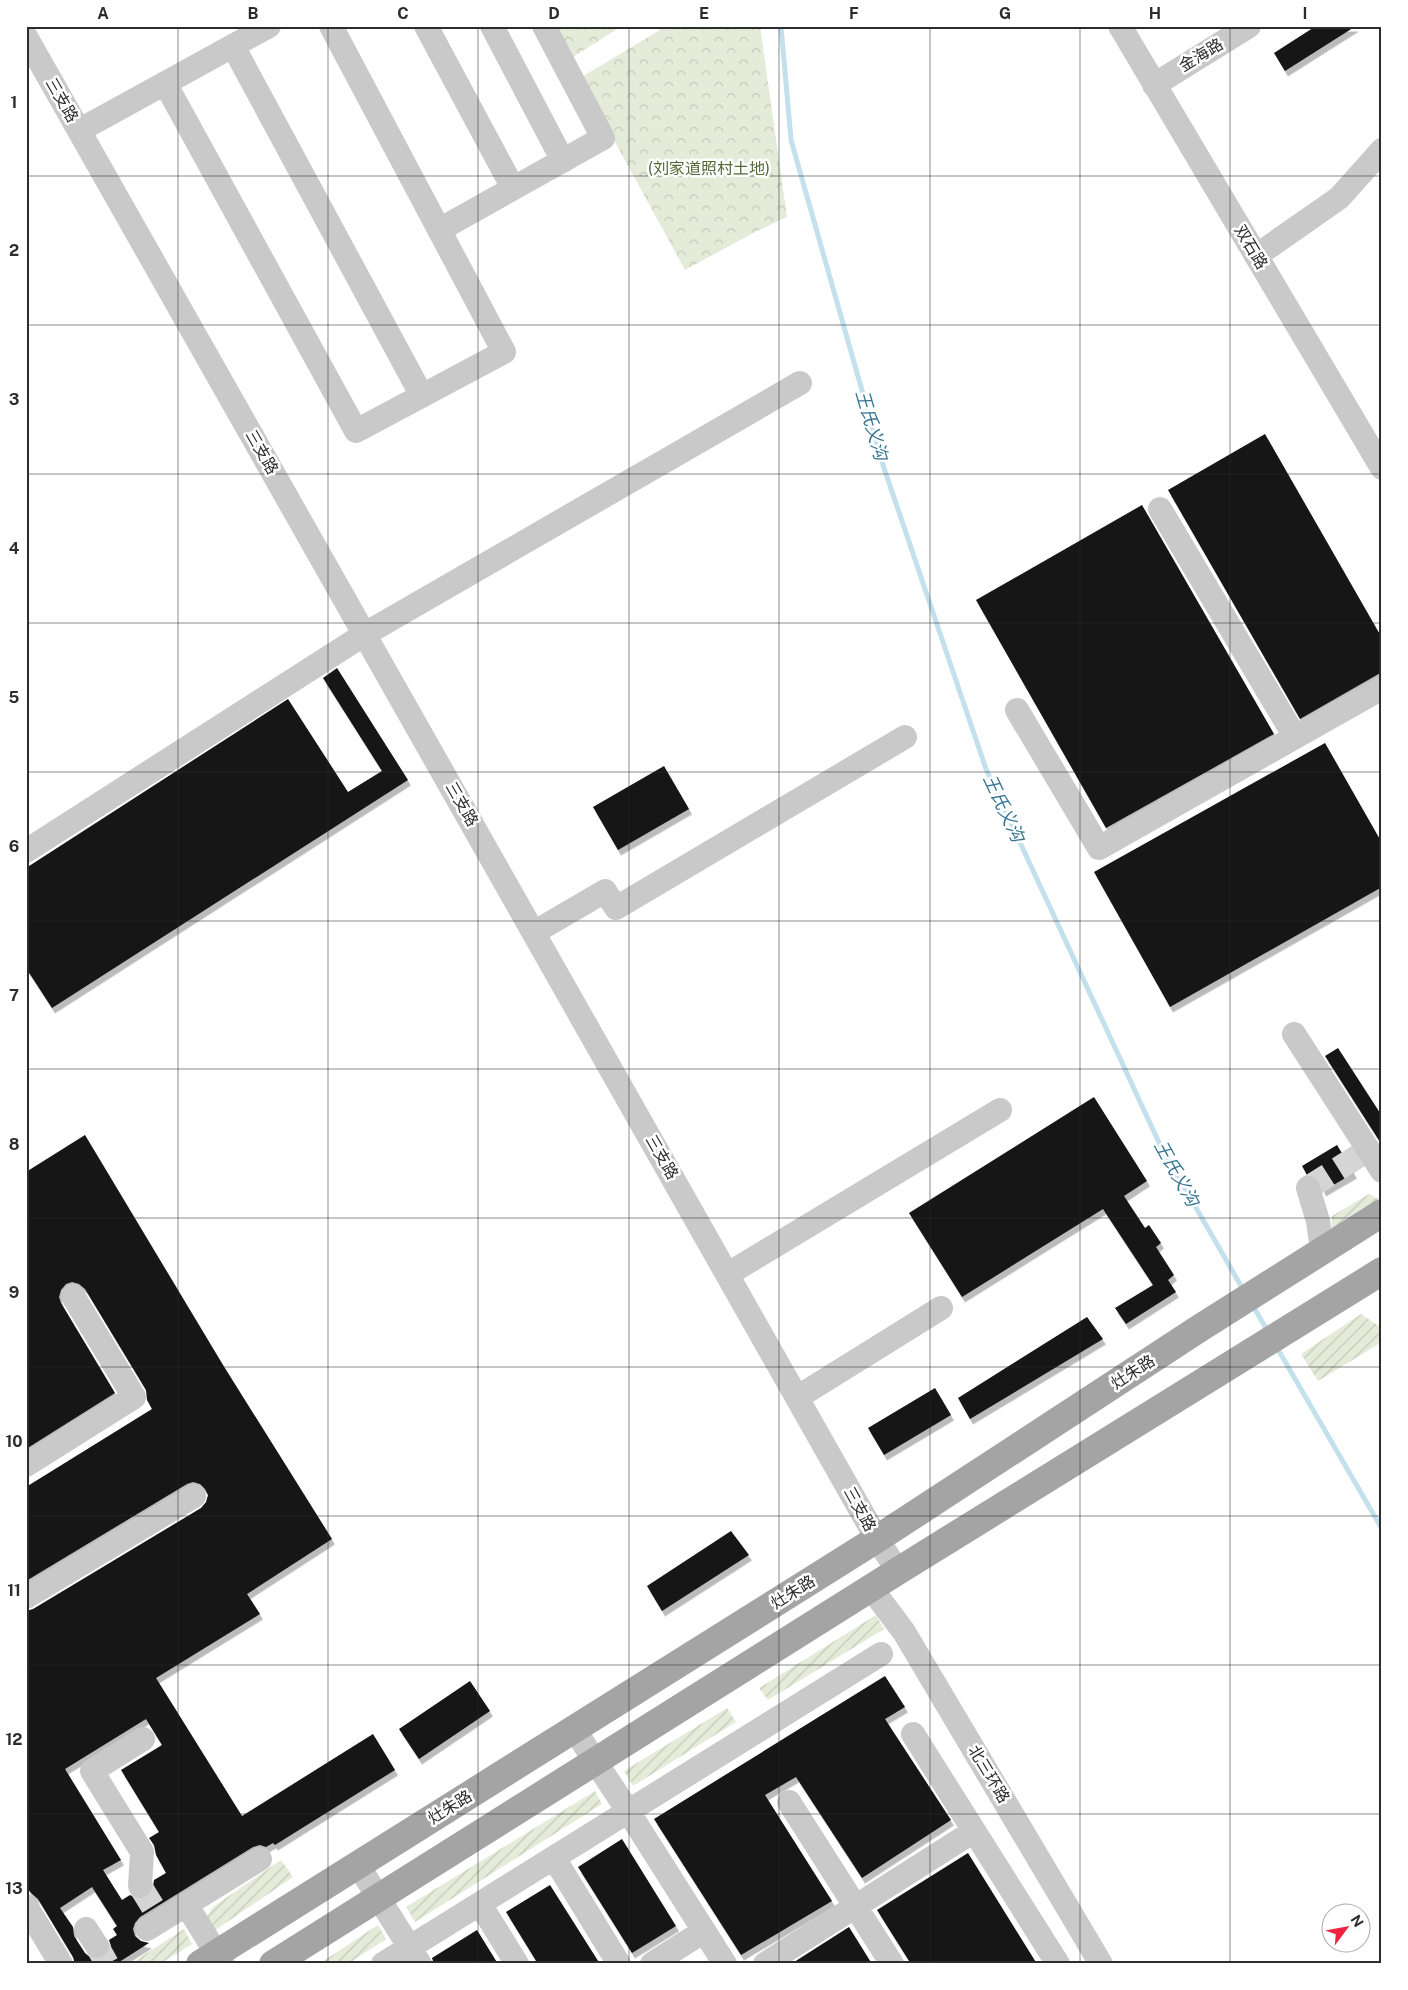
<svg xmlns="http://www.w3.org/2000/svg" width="1408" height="1990" viewBox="0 0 1408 1990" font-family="'Public Sans','Noto Sans SC',sans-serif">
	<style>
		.forest { fill: url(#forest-crowns) }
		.garden { fill: url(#garden-furrows) }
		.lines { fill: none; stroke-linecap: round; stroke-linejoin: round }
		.stream { stroke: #c3e0ed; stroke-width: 5 }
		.building { fill: #131313; fill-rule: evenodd; filter: url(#shadow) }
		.minor-tunnel { stroke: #d5d5d5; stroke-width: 24; stroke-dasharray: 24 12; stroke-linecap: butt }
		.minor { stroke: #c9c9c9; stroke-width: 24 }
		.major { stroke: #a4a4a4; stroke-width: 28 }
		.grid { fill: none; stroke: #2c2c2c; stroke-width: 1; stroke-opacity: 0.55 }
		.labels { text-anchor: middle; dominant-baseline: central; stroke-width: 5; stroke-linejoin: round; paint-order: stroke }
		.street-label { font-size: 16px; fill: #2c2c2c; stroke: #fff }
		.park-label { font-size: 16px; fill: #536a38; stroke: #fff }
		.water-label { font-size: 18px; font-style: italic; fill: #367592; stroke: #fff }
		.neatline { fill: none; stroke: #2c2c2c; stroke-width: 2 }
		.grid-label { font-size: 16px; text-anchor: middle; font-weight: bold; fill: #2c2c2c }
	</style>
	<defs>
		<pattern id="forest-crowns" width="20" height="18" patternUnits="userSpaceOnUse" patternTransform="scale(1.25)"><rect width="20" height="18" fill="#e4ebd8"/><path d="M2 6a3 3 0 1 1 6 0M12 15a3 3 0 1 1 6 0" fill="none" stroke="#c4caba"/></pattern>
		<pattern id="garden-furrows" width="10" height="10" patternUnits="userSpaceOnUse" patternTransform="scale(1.25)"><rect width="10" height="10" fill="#e4ebd8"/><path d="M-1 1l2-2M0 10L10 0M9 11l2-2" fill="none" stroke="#c4caba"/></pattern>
		<filter id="shadow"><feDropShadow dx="3" dy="5.5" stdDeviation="0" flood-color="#0004"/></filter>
	</defs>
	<rect width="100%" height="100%" fill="#fff"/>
	<!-- forest -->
	<path class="forest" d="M552 26H622L570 59Z
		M658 26H760L787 217 755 232 685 270 580 78 660 30Z"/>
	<!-- garden -->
	<path class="garden" d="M1369 1194 1382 1201 1331 1233 1332 1216Z
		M1361 1314 1382 1328V1342L1318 1381 1301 1354Z
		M876 1615 884 1629 768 1700 759 1688Z
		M727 1708 736 1722 633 1786 624 1771Z
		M595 1791 602 1804 415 1922 406 1907Z
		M281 1860 293 1877 214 1931 207 1916 213 1907Z
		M378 1925 386 1939 348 1964H319Z
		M184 1929 192 1944 160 1964H130Z"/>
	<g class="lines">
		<!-- stream -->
		<path class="stream" d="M781 26 791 140 884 468 986 769 1161 1147 1244 1291
			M1252 1304 1268 1332
			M1276 1346 1382 1529"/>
	</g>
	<!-- building -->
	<path class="building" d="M1316 26H1356L1285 71 1274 53Z
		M1265 434 1382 638V672L1300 719 1168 490Z
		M1142 505 1274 734 1106 828 976 600Z
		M337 668 408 780 52 1008 26 968V868L288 699 348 792 382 771 323 678Z
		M1325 743 1382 843V887L1170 1007 1094 872Z
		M664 766 689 809 618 850 593 807Z
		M1338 1048 1382 1116V1145L1325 1056Z
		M1094 1097 1147 1181 1124 1196 1145 1228 1149 1225 1161 1243 1156 1247 1174 1275 1168 1280 1176 1292 1126 1324 1115 1308 1153 1285 1103 1209 962 1297 909 1213Z
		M85 1135 223 1365 332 1539 247 1594 260 1614 156 1678 242 1816 373 1734 395 1770 275 1845 273 1843 266 1847 260 1845 253 1847 140 1917 135 1923 133 1929 135 1936 141 1941 149 1943 116 1964H75L73 1957 38 1899 31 1893 26 1886V1611L33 1609 201 1508 206 1502 208 1495 205 1489 200 1484 193 1482 187 1484 26 1581V1487L152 1409 147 1400 146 1390 85 1289 79 1284 72 1282 66 1284 61 1290 59 1297 61 1303 115 1393 26 1449V1172ZM146 1719 162 1745 121 1770 159 1832 149 1838 154 1845 156 1855 166 1873 154 1880 152 1893 147 1898 139 1900 130 1895 122 1900 103 1870 121 1860 65 1769ZM92 1887 117 1926 113 1929 117 1935 109 1940 111 1946 109 1953 105 1957 98 1960 91 1958 85 1953 74 1936 73 1927 60 1908Z
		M1337 1145 1354 1173 1323 1191 1318 1178 1312 1175H1307L1302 1166Z
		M1087 1317 1103 1339 970 1419 958 1398Z
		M935 1388 951 1415 884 1455 868 1428Z
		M731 1531 749 1555 662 1611 647 1586Z
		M885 1676 905 1707 885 1719 951 1820 862 1878 796 1777 765 1795 832 1901 741 1955 654 1819Z
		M470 1681 490 1711 419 1759 399 1729Z
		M622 1839 676 1926 632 1953 578 1867Z
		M968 1853 1037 1964H911L877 1910Z
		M550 1885 600 1964H538L506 1912Z
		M849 1927 872 1964H791Z
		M477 1930 498 1964H434L432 1958Z"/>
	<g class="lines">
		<!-- minor-tunnel -->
		<path class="minor-tunnel" d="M1308 1188 1368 1150
			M140 1886 161 1920
			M97 1946 107 1964"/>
		<!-- minor -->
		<path class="minor" d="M426 26 513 188
			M492 26 563 161
			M1120 26 1382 468
			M26 37 877 1539 898 1571
			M233 46 422 396
			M165 83 356 431 504 352 331 26
			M1154 85 1249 26
			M80 130 269 26
			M439 230 603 138 544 26
			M1256 256 1339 198 1382 150
			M1160 509 1295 737
			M1017 710 1099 848 1382 688
			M26 851 365 634 800 383
			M535 932 605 891 616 908 905 737
			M1294 1034 1382 1171
			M1308 1188 1318 1221 1322 1250
			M728 1274 1000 1110
			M798 1397 941 1308
			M26 1465 134 1397 73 1296
			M871 1588 904 1632 1101 1964
			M26 1597 194 1496
			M574 1729 628 1811 725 1964
			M913 1734 1058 1964
			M789 1802 892 1964
			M554 1858 619 1964
			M358 1865 420 1964
			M140 1886 142 1852 92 1771 143 1739
			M186 1904 223 1964
			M480 1904 517 1964
			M26 1906 61 1964
			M86 1929 97 1946
			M147 1929 260 1859
			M383 1964 881 1654
			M652 1964 704 1931
			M765 1964 974 1831"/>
		<!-- major -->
		<path class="major" d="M200 1964 877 1539 1200 1328 1382 1213
			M273 1964 898 1571 1382 1271"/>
	</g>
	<!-- grid -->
	<path class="grid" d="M178 26V1964M328 26V1964M478 26V1964M629 26V1964M779 26V1964M930 26V1964M1080 26V1964M1230 26V1964M26 176H1382M26 325H1382M26 474H1382M26 623H1382M26 772H1382M26 921H1382M26 1069H1382M26 1218H1382M26 1367H1382M26 1516H1382M26 1665H1382M26 1814H1382"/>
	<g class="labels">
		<!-- street labels -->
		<g class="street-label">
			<text transform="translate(1201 55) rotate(-31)">金海路</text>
			<text transform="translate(62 100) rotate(60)">三支路</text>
			<text transform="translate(1251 247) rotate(59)">双石路</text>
			<text transform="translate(262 452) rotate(60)">三支路</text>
			<text transform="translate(462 804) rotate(60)">三支路</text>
			<text transform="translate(662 1157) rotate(60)">三支路</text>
			<text transform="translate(1133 1372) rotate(-33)">灶朱路</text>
			<text transform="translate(860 1509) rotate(61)">三支路</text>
			<text transform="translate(793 1592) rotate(-32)">灶朱路</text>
			<text transform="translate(989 1774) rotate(59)">北三环路</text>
			<text transform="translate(450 1807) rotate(-32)">灶朱路</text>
		</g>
		<!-- park labels -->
		<g class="park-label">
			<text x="709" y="168">(刘家道照村土地)</text>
		</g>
		<!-- water labels -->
		<g class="water-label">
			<text transform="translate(872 425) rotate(74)">王氏义沟</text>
			<text transform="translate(1004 808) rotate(65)">王氏义沟</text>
			<text transform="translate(1177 1173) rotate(61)">王氏义沟</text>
		</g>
	</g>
	<!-- border -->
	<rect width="1408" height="1990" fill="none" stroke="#ffffff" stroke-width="55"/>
	<!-- north arrow -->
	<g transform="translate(1346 1928) rotate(58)"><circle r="24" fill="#ffffff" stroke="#ababab"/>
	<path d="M0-4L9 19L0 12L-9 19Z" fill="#ef2341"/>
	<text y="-8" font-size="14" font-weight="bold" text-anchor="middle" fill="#2c2c2c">N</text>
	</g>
	<rect x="28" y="28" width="1352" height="1934" class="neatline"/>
	<g class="grid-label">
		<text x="103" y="19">A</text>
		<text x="253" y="19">B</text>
		<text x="403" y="19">C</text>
		<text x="554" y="19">D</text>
		<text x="704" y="19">E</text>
		<text x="854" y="19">F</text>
		<text x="1005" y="19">G</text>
		<text x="1155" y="19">H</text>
		<text x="1305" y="19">I</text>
		<text x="14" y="108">1</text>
		<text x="14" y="256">2</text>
		<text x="14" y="405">3</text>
		<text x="14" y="554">4</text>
		<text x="14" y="703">5</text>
		<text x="14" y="852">6</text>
		<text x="14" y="1001">7</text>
		<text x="14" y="1150">8</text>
		<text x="14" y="1298">9</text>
		<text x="14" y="1447">10</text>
		<text x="14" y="1596">11</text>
		<text x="14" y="1745">12</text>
		<text x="14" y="1894">13</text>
	</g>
</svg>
